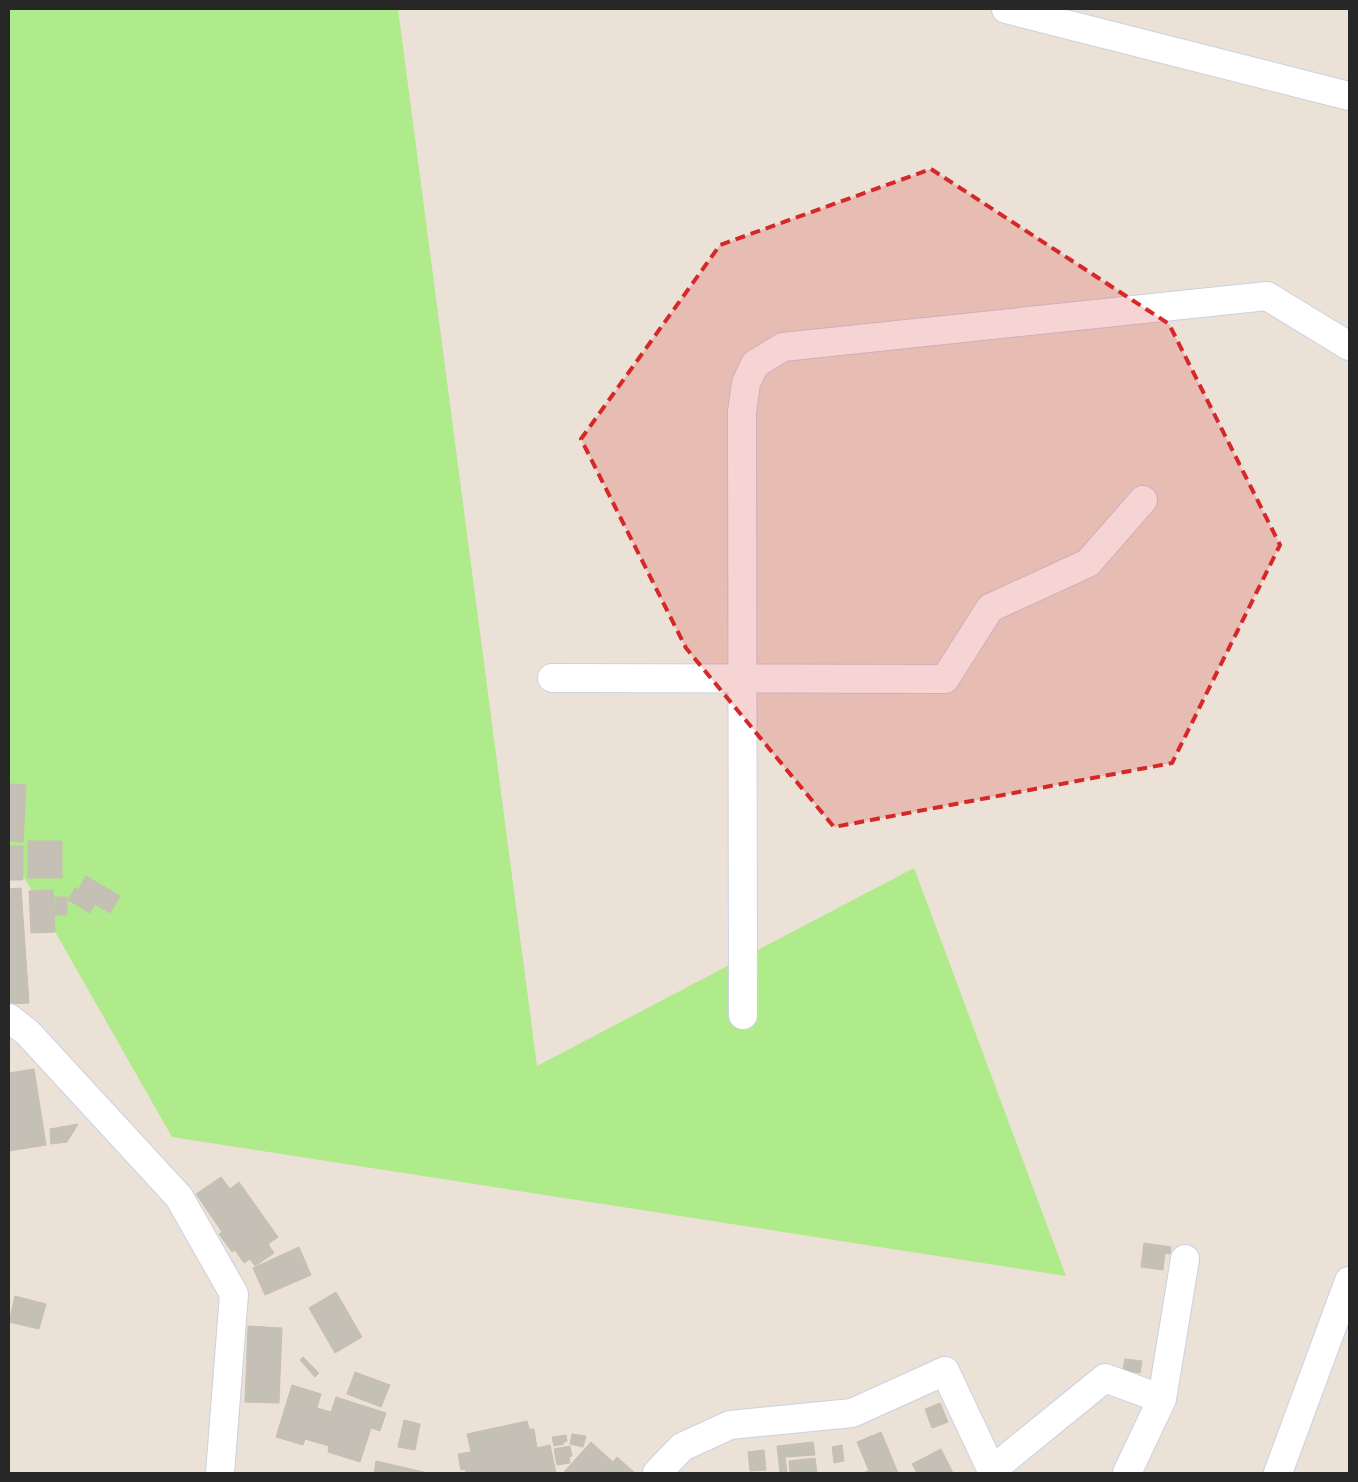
<svg xmlns="http://www.w3.org/2000/svg" width="1358" height="1482" viewBox="0 0 1358 1482" font-family="'Titillium Web',sans-serif">
	<style>
		.green { fill: #afea8b }
		.building { fill: #c5c0b6; stroke: #c7beb0 }
		.lines { fill: none; stroke-linecap: round; stroke-linejoin: round }
		.minor-casing { stroke: #cbd1e2; stroke-width: 30 }
		.minor { stroke: #fff; stroke-width: 28 }
		.marked { fill: #d62828; fill-opacity: 0.2; stroke: #d62828; stroke-width: 4; stroke-dasharray: 10 6; stroke-linejoin: round }
	</style>
	<rect width="100%" height="100%" fill="#ece1d6"/>
	<!-- green -->
	<path class="green" d="M9 9H398L537 1066 914 868 1066 1276 172 1137 9 851Z"/>
	<!-- building -->
	<path class="building" d="M9 784 26 785 23 842 9 841Z
		M28 841H62V878H28Z
		M9 846H23V880H9Z
		M86 876 120 896 110 913 95 904 90 913 68 900 75 888 78 890Z
		M21 888 29 1003 9 1004V889Z
		M53 890 55 932 31 933 29 891Z
		M55 897H67V915H55Z
		M34 1069 46 1145 9 1151V1073Z
		M78 1124 67 1142 51 1144 50 1129Z
		M221 1177 230 1189 239 1182 278 1237 268 1244 274 1253 255 1266 250 1259 244 1263 235 1250 232 1252 219 1234 222 1232 196 1194Z
		M1144 1243 1171 1247 1170 1254 1165 1253 1163 1270 1141 1267Z
		M299 1247 311 1275 265 1295 253 1268Z
		M336 1292 362 1337 335 1353 309 1308Z
		M15 1296 46 1304 39 1329 9 1322Z
		M248 1326 282 1328 279 1403 245 1402Z
		M303 1357 319 1373 315 1377 300 1360Z
		M1125 1359 1142 1361 1140 1373 1123 1370Z
		M355 1372 390 1385 381 1407 347 1394Z
		M292 1385 321 1394 317 1408 331 1412 336 1397 386 1413 380 1431 371 1428 360 1462 328 1452 329 1446 305 1439 303 1445 276 1437Z
		M940 1403 948 1422 932 1428 925 1409Z
		M404 1420 420 1424 415 1450 398 1447Z
		M527 1421 529 1429H534L537 1448 550 1445 556 1473H466L465 1469 461 1470 458 1454 471 1452 467 1434Z
		M881 1432 898 1473H862L869 1471 857 1442Z
		M572 1434 586 1436 583 1447 570 1444Z
		M566 1435 567 1441 563 1442 564 1444 554 1446 552 1437Z
		M591 1442 613 1462 617 1457 635 1473H563Z
		M813 1442 815 1455 785 1457 787 1473H780L777 1446Z
		M842 1445 844 1461 834 1463 832 1447Z
		M570 1446 572 1456 569 1457 570 1463 557 1465 554 1449Z
		M941 1449 953 1473H917L912 1464Z
		M764 1450 766 1470 750 1471 748 1452Z
		M815 1458 817 1473H790L789 1461Z
		M376 1461 428 1473H374Z"/>
	<g class="lines">
		<defs>
			<path id="minor" d="M1006 9 1349 96
				M552 678 945 679 990 608 1088 563 1143 500
				M743 1015 742 412 746 383 755 364 783 347 1267 296 1349 346
				M9 1018 28 1033 179 1197 234 1294 220 1473
				M1162 1399 1185 1259
				M992 1470 1105 1378 1162 1399 1127 1473
				M657 1473 682 1447 730 1425 852 1413 945 1371 993 1473
				M1278 1473 1349 1281"/>
		</defs>
		<!-- minor casing -->
		<use href="#minor" class="minor-casing"/>
		<!-- minor -->
		<use href="#minor" class="minor"/>
	</g>
	<!-- marked area -->
	<path class="marked" d="M931 169 1169 324 1280 545 1172 763 834 827 686 648 581 439 720 245Z"/>
	<!-- border -->
	<rect width="1358" height="1482" fill="none" stroke="#272727" stroke-width="20"/>
</svg>
